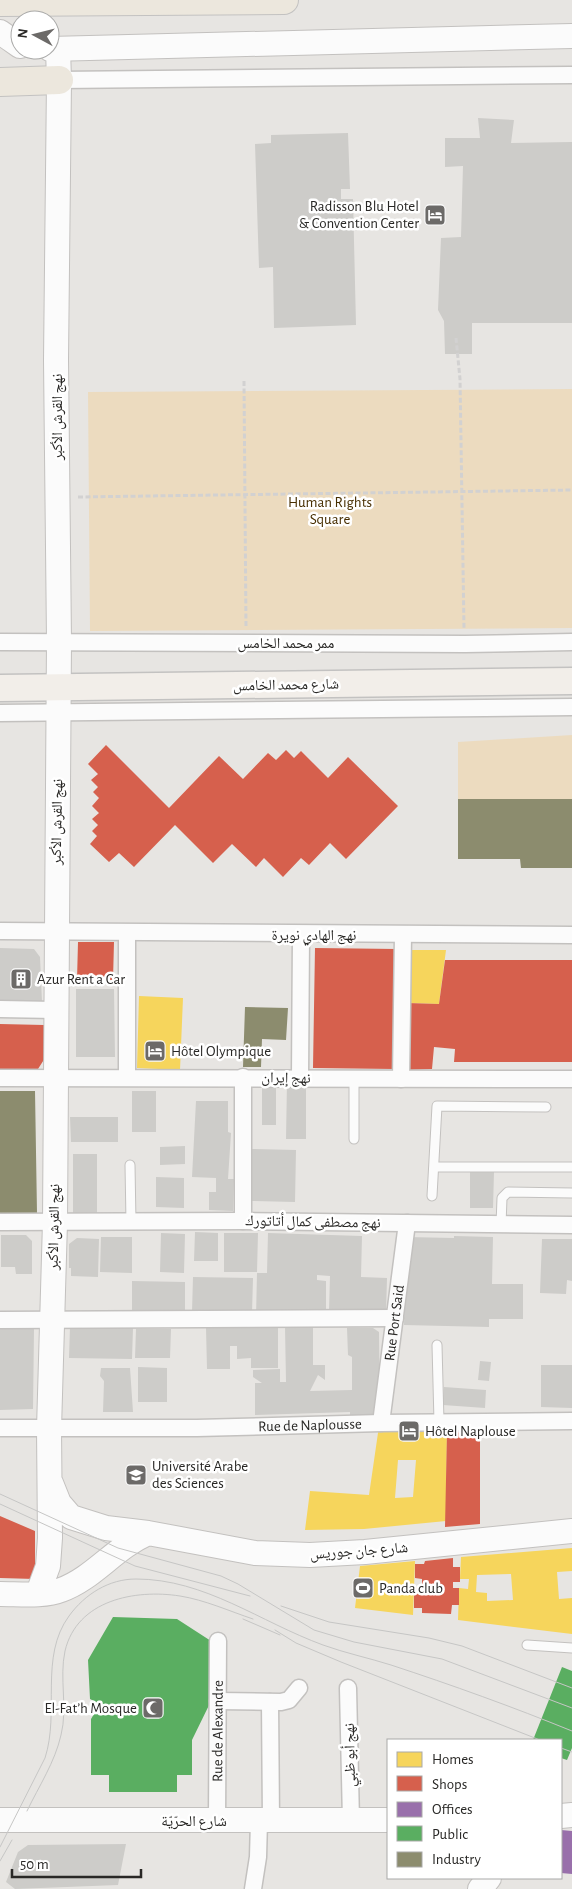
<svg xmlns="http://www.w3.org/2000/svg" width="572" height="1889" viewBox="0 0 572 1889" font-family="'Alegreya Sans','Noto Naskh Arabic',sans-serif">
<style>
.green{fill:#ecdbbf}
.homes{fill:#f6d55c;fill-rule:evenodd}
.shops{fill:#d6604d}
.offices{fill:#9970ab}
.public{fill:#5aae61}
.industry{fill:#8c8c6e}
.building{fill:#cdccc9}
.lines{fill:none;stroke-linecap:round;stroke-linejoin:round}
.lane-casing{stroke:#c3c1bf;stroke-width:11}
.street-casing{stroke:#c3c1bf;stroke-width:19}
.secondary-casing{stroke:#c3c1bf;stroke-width:26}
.primary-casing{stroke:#c3c2c1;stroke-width:29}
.highway-casing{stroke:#c3c2c1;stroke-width:30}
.path{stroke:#d2d1d1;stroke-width:3;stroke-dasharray:5 2.5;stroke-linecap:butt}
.lane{stroke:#fbfbfb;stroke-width:9}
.street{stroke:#fbfbfb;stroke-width:16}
.secondary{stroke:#fbfbfb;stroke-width:24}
.primary{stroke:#f2eee9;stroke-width:26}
.highway{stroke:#ece7dd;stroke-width:28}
.tram{stroke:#c6c6c5;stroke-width:1}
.labels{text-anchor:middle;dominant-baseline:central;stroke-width:5;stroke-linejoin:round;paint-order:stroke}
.poi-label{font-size:15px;fill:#292826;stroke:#fff;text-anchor:start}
.street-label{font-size:15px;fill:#292826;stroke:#fff}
.park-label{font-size:15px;fill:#472e00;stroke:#fff}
</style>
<rect width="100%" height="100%" fill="#e7e5e2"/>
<path class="green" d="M572,389v239l-482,3 -2,-239z
M572,735v64h-114v-57z"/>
<path class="homes" d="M408,950h38l-7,54 -32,-1z
M139,996l44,2 -3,72 -43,-2z
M379,1426h68l-1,95 -82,8 -59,1 5,-39 59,4zM398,1460h18l-3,37 -18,1z
M572,1548v23l-15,1 2,27 13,-1v36l-114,-14 1,-32 9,1 1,-10h-9l1,-22zM511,1574l2,26 -26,1v-8l-11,-1 1,-17z
M415,1561l-2,54 -58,-7 5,-42z"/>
<path class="shops" d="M106,745l63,63 50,-52 24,23 25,-26 8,7 10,-10 8,8 7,-7 27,27 20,-21 50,49 -52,53 -16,-16 -21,22 -8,-7 -18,19 -19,-19 -8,9 -24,-23 -19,19 -38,-38 -41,42 -15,-14 -10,9 -19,-18 7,-8 -5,-5 6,-6 -6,-6 7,-6 -7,-7 7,-8 -6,-6 5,-5 -7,-7 7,-6 -10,-10z
M78,942h36l-1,38h-36z
M315,948l82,1 -2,120 -82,-1z
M445,960h127v102h-118l1,-13 -21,-2 -2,22 -26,1 1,-67 32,1z
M0,1024l44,1 1,33 -7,11 -12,3h-26z
M447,1432l33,1v91l-35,3z
M0,1516l35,15v48l-35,-1z
M453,1558v9h7v15h-7v6h6v17h-7l-1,9 -29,-1v-5h-8v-21l8,1v-9l-7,-1v-14h9l1,-3z"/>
<path class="offices" d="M561,1830l11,1v43l-11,-1z"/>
<path class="public" d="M113,1617l64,2 34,22 2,56 -21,43v35h-15v17h-68v-17h-18v-56l9,-15 -10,-5 -2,-39z
M562,1667l10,4v77l-5,12 -6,-2v-18h-28z"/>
<path class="industry" d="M458,799h114v69h-51l-1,-9h-62z
M245,1007l43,1 -2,32 -24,-1 -1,28h-18z
M0,1091h35l2,122 -37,1z"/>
<path class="building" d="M478,118l36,2 -3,23 61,-1v181h-100v31h-27l-1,-33 -6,-11 3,-72 20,-1 2,-71 -18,1v-29h35z
M348,133l2,56h-9v10h12l3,126 -82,3 -1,-61 -14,1 -4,-124 16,-1v-8z
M0,948l34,1 6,8 2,45 -42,-1z
M76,989h38l1,68h-39z
M287,1082h19v57h-20z
M262,1087h14v38h-14z
M132,1091h24v41h-24z
M196,1101h32v31l3,1 -3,46h6l-1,32 -24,-1v-18h7v-14l-24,-1z
M70,1117h48v25h-47z
M185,1146v18l-25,1v-18z
M252,1149l44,1 -1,52 -44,-1z
M73,1154h24v60h-24z
M470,1172h24l-1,36h-23z
M156,1177l28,1v30l-28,-1z
M195,1232l23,1v28h-24z
M161,1233l24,1 -1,39 -24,-1z
M224,1233h34l-1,39h-33z
M268,1233l94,3 -1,41 26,1 -1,35 -57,-1 1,-36 -13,-1v5l9,1v30l-70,6 1,-44h10z
M1,1235h25l6,6v33h-16l-1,-7h-14z
M454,1236l39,1 -1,47h31v35h-34v8l-85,-2 2,-88 48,1z
M101,1237h31v36l-32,-1z
M77,1238l22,1 -1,38 -27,-1v-8h-2v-24z
M542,1239h30v42l-5,-1 -1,14 -26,-1z
M193,1277l60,1 -1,35 -60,-1z
M132,1281l53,1v30l-53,-1z
M70,1327l63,1 -1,31 -63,-1z
M285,1327h28v38h12v15l-7,-5 -8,16 42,-1v-33l-4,-2 -1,-27h26l6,4 1,84 -30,1v-5l-95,3v-32h7l-9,-6v-7l27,-1v13h6z
M0,1328l34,1 -1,80 -33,1z
M206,1328h72v40h-27v-10l-14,1v-13h-7v23h-23z
M136,1329h35l-1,29h-35z
M480,1361l11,1 -2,19 -11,-1z
M541,1365h31v43l-31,-1z
M138,1367l29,1v34h-29z
M101,1368h29l3,44h-30l1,-31 -4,-5z
M444,1387l42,3 -1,18 -42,-3z
M126,1844l-8,41 -103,4 -9,-7 12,-30 10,-7z"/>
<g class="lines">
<g class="lane-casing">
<path id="lane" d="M354,1139v-61
M130,1165l1,57
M434,1167h138
M432,1196l5,-90 109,1
M501,1225l1,-27 6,-6 64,1
M437,1345l2,77
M527,1645l45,3"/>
</g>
<g class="street-casing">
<g id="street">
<path d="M59,80l513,-5"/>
<path d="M0,642l465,2 107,-2"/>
<path d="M0,713l572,-6"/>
<path d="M0,931l572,4"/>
<path d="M0,1009l55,1"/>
<path d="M127,1076v-143"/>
<path d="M0,1078l572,1"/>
<path d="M300,1078l1,-143"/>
<path d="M401,1079l2,-144"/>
<path d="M243,1221v-144"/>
<path d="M0,1222l243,-1 329,4"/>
<path d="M0,1320l395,-2"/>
<path id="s1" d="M381,1423l26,-200"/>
<path id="s2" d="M0,1428h197l184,-5 191,-2"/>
<path d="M348,1688l3,133"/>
<path d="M218,1701l63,1 8,-2 10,-12"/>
<path d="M270,1702l1,119"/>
<path id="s3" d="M217,1821l1,-180"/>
<path d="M253,1889l5,-32 1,-36"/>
</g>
</g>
<g class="secondary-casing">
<path id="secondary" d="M0,32l20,14
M50,49l522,-13
M51,1483l8,20 12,14 35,11 42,5 107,20 55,2 55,-3 207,-21
M38,1593l10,-27 2,-28 -1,-109 6,-207 4,-581 -3,-281 3,-280 -1,-31
M0,1594c19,0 44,3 61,-4 33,-12 53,-42 87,-57
M561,1816l11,-1
M0,1820h388
M480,1889l9,-11"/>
</g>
<g class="primary-casing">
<path id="primary" d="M0,688l572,-7"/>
</g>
<g class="highway-casing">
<path id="highway" d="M0,2l284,-2
M0,82l59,-2"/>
</g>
<path class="path" d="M456,338l4,41 4,249
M244,381l2,246
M78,497l494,-7"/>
<use href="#lane" class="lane"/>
<use href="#street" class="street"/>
<use href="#secondary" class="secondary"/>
<use href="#primary" class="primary"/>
<use href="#highway" class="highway"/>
<path class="tram" d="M0,1494l118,54 103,28 17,8 76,46 40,12 88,17 130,49
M0,1504l135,62 115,30
M281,1606l48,16 100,16 33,8 110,42
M243,1619l37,16
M275,1630l21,13 45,19 199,78
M561,1748l11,4
M27,1811c12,-25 28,-49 34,-76 7,-27 -2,-57 4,-84 12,-51 70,-62 115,-55 25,4 49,15 73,23
M0,1847l45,-89c15,-46 -6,-101 24,-142 16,-22 40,-37 67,-37 69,0 124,43 187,66 22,8 46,13 68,20 61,20 122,42 181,66
M0,1861l12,-21"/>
</g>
<defs>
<g id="hotel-square" transform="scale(1.125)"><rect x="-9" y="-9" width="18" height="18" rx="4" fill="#6c6a68" stroke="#fff"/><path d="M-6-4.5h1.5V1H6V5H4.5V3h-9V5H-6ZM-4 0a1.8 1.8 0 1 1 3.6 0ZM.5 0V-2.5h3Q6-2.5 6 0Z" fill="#fff"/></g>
<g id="building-square" transform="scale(1.125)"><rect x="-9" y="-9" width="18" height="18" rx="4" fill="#6c6a68" stroke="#fff"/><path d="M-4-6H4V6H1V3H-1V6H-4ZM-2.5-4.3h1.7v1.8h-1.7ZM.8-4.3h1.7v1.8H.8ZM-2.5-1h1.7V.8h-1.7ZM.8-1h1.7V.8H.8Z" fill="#fff"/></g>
<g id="university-square" transform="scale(1.125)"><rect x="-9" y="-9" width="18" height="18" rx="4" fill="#6c6a68" stroke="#fff"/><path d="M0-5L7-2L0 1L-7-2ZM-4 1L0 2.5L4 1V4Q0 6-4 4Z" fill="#fff"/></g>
<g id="stadium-square" transform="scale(1.125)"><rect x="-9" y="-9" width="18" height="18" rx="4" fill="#6c6a68" stroke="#fff"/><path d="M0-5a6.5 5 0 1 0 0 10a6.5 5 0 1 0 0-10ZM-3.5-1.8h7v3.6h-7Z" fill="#fff"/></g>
<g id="mosque-square" transform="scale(1.125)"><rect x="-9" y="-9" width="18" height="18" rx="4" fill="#6c6a68" stroke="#fff"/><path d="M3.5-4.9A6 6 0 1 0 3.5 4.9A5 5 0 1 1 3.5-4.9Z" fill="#fff"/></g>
</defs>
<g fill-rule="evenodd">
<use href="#hotel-square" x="435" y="215"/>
<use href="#building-square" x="21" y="979"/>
<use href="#hotel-square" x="155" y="1051"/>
<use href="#hotel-square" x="409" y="1431"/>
<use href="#university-square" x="136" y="1475"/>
<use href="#stadium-square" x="363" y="1588"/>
<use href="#mosque-square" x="153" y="1708"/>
</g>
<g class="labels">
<g class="poi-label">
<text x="419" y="206" text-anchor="end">Radisson Blu Hotel<tspan x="419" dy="17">&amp; Convention Center</tspan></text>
<text x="37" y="979">Azur Rent a Car</text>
<text x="171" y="1051">Hôtel Olympique</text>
<text x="425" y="1431">Hôtel Naplouse</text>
<text x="152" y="1466">Université Arabe<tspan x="152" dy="17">des Sciences</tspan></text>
<text x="379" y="1588">Panda club</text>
<text x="137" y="1708" text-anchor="end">El-Fat’h Mosque</text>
</g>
<g class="street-label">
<text transform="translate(57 417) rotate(-90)">نهج القرش الأكبر</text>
<text x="286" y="643">ممر محمد الخامس</text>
<text transform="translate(286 685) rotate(-1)">شارع محمد الخامس</text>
<text transform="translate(57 822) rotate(-89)">نهج القرش الأكبر</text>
<text x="314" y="935">نهج الهادي نويرة</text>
<text transform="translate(286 1078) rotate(1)">نهج إيران</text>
<text transform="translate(313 1222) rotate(1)">نهج مصطفى كمال أتاتورك</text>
<text transform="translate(54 1227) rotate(-89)">نهج القرش الأكبر</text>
<text stroke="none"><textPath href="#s1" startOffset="101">Rue Port Said</textPath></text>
<text stroke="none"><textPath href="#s2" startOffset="310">Rue de Naplousse</textPath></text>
<text transform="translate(359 1551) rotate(-4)">شارع جان جوريس</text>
<text stroke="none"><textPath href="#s3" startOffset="90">Rue de Alexandre</textPath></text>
<text transform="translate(350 1755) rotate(-91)">نهج أبو ظبي</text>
<text x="194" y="1821">شارع الحرّيّة</text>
</g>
<g class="park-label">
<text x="330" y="502">Human Rights<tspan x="330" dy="17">Square</tspan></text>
</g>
</g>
<rect x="387" y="1739" width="175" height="140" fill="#ffffff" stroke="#a9a9a8"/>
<rect x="397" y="1752" width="25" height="15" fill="#f6d55c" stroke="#a9a9a8"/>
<text x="432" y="1764" font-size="15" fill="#292826">Homes</text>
<rect x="397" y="1776" width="25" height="15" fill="#d6604d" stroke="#a9a9a8"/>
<text x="432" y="1789" font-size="15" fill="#292826">Shops</text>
<rect x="397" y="1802" width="25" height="15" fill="#9970ab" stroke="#a9a9a8"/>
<text x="432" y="1814" font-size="15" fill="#292826">Offices</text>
<rect x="397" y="1826" width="25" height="15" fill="#5aae61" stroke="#a9a9a8"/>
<text x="432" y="1839" font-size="15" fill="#292826">Public</text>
<rect x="397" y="1852" width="25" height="15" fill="#8c8c6e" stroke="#a9a9a8"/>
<text x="432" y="1864" font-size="15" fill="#292826">Industry</text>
<g transform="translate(35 35) rotate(277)"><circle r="24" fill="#ffffff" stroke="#a9a9a8"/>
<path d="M0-4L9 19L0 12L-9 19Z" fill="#6c6a68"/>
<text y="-8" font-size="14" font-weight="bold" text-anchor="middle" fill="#292826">N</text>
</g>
<path d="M12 1869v8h129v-8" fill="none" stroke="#292826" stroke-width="2.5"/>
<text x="20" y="1869" font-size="15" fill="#292826" stroke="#ffffff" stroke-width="4" paint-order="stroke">50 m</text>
</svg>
